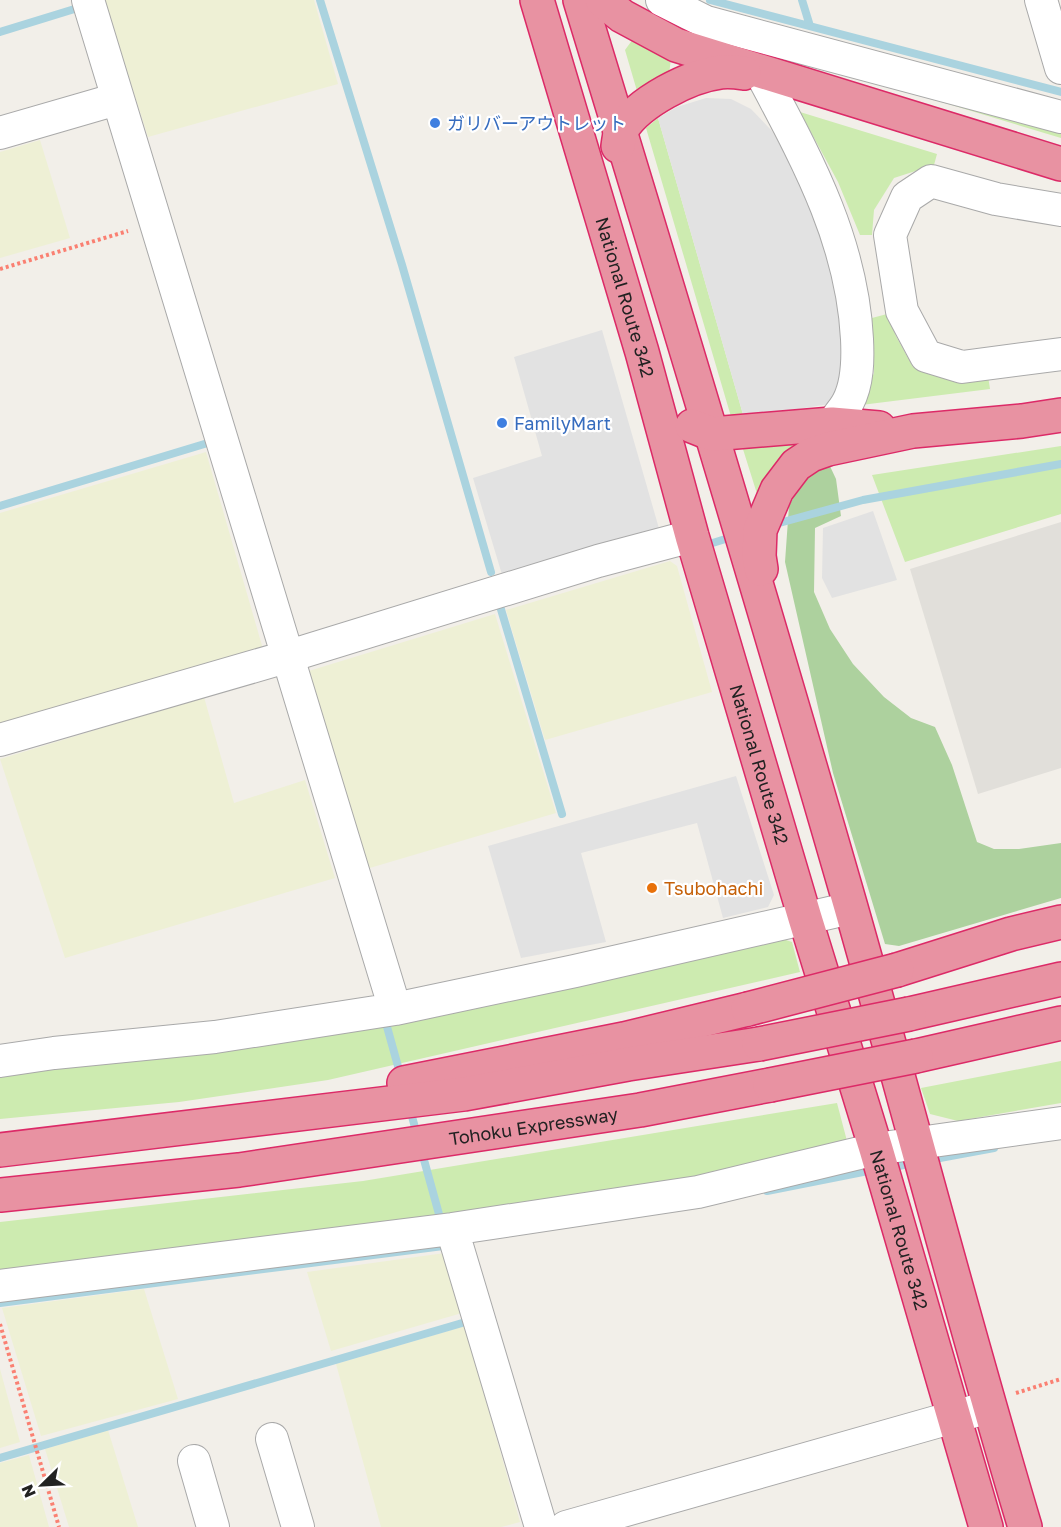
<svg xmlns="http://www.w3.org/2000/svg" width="1061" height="1527" viewBox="0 0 1061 1527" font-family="'Golos Text','Noto Sans JP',sans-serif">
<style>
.airport{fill:#e1dfda}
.farmland{fill:#eef0d5}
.grass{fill:#cdebb0}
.forest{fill:#add19e}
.parking{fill:#e2e2e2}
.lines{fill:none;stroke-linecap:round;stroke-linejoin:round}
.stream{stroke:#aad3df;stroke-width:8}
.minor-casing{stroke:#a9a9a9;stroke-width:34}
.highway-casing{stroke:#dc2a67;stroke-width:36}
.path{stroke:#fa8072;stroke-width:4;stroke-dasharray:3 3;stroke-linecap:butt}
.minor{stroke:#fff;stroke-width:32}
.highway{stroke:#e892a2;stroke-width:33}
.highway-bridge-casing{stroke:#dc2a67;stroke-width:36;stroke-linecap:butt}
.highway-bridge{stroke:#e892a2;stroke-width:33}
.shop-dot{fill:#3f7fe0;stroke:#fff;stroke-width:2}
.food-dot{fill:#e8710a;stroke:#fff;stroke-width:2}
.labels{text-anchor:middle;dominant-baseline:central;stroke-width:4.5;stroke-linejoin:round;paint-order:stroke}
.shop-label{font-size:18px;fill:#366cbe;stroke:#fff;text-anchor:start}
.street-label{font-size:18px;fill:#222;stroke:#fff}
.food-label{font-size:18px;fill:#c56008;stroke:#fff;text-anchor:start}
</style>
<rect width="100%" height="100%" fill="#f2efe9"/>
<path class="airport" d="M1061,522v246l-83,26 -68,-225z"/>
<path class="farmland" d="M104,0h210l24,84 -190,53z
M40,140l30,98 -70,20v-106z
M206,452l57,197 -263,79v-215z
M670,561l7,5 35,126 -167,48 -39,-130z
M495,614l61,199 -193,57 -64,-196z
M204,697l30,106 71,-23 30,98 -270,80 -65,-199z
M445,1253l17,60 -131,38 -24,-79z
M144,1289l34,110 -137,37 -39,-128z
M465,1326l55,196 -19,5h-120l-45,-163z
M0,1369l20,73 -20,6z
M108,1430l30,97h-69l-24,-78z
M29,1455l20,72h-49v-64z"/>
<path class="grass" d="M633,39l38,20 -2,15 -32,17 -12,-41z
M805,61l256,69v8z
M800,112l137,42 -3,11 -40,13 -20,32 -2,25h-12l-22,-53z
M658,118l86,300 -12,2 -86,-292z
M887,314l9,22 17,31 35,9h40l2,13 -129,16 13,-32 -2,-55z
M817,437l-59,60 -16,-51z
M1061,446v68l-156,48 -33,-87z
M780,938l12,4 8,30 -472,108 -149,22 -179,17v-49l151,-19 101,-4z
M1061,1061v42l-103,18 -28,-7 -9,-26z
M837,1103l10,38 -186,45 -661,87v-51l363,-41z"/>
<path class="forest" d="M828,462l8,17 5,37 -26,12 -1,64 16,37 23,35 31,33 27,21 24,9 17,38 25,77 17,7h25l42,-6v55l-162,48 -14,-2 -52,-171 -48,-211 4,-56 17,-32z"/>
<path class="parking" d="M706,98l25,1 20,10 21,22 27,47 26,61 17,70 1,37 -6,50 -8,8 -85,14 -86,-300 19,-11z
M602,330l58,202 -157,46 -30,-100 69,-22 -28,-99z
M873,511l24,69 -65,18 -10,-20 1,-50z
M736,776l38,119 -6,12 -45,11 -26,-95 -116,30 25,89 -85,16 -33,-112z"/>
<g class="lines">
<path class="stream" d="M320,0l82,265 89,307
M710,0l351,92
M802,0l8,26
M0,32l81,-25
M0,506l211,-64
M772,525l91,-25 198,-36
M703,546l32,-10
M500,606l62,208
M384,1016l17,61
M410,1109l7,26
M421,1149l21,76
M929,1160l65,-12
M888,1168l26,-5
M767,1191l106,-21
M0,1303l451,-58
M0,1458l469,-137"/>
<g class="minor-casing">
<path id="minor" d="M88,0l307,1009
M662,0l44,22 355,95
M1041,0l20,68
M761,73c45,85 91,167 96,266 1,20 1,44 -9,63 -4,8 -11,15 -16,22
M0,133l117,-34
M1061,210l-65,-11 -65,-18 -24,16 -17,38 12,76 24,45 36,11 99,-13
M0,740l286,-83 312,-96 94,-25
M0,1061l54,-8 161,-16 180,-28 180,-38 276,-63
M452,1229l89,298
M0,1286l452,-57 246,-37 178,-43 185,-26
M272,1439l26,88
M194,1461l19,66
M566,1527l423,-120"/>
</g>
<g class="highway-casing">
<g id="highway">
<path id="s1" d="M537,0l105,352 50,184 113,382 71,231 110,378"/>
<path d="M580,0c92,301 183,602 270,904 59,207 113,416 175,623"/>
<path d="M602,0l20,16 54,29 385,119"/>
<path d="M618,146c1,-5 1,-12 4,-17 17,-27 67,-53 99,-57 7,-1 16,0 23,1"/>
<path d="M692,426l20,8 120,-10 47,4"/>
<path d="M761,569l-2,-13 1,-26 17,-40 19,-25 15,-10 17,-6 85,-18 109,-10 39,-6"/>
<path d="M897,970l114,-36 50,-12"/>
<path d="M909,1014l152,-35"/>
<path d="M916,1056l145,-33"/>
<path d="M404,1083l220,-44 124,-30"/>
<path d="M0,1150l464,-56 164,-30 131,-20"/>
<path id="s2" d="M0,1195l239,-25 401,-60 130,-25"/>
</g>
</g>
<path class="path" d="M0,269l128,-38
M0,1324l59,203
M1016,1393l45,-14"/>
<use href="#minor" class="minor"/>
<use href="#highway" class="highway"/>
<g class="highway-bridge-casing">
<path id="highway-bridge" d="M748,1009l149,-39
M759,1044l150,-30
M770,1085l146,-29"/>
</g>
<use href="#highway-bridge" class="highway-bridge"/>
</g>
<g class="shop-dot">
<circle cx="435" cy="123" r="6"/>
<circle cx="502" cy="423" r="6"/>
</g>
<circle class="food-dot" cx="652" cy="888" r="6"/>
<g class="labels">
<g class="shop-label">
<text x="447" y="123">ガリバーアウトレット</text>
<text x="514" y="423">FamilyMart</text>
</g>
<g class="street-label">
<text stroke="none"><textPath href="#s1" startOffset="310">National Route 342</textPath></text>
<text stroke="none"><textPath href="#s1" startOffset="796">National Route 342</textPath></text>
<text stroke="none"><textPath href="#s2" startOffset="538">Tohoku Expressway</textPath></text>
<text stroke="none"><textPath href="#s1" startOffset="1282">National Route 342</textPath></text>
</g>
<g class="food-label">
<text x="664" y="888">Tsubohachi</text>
</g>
</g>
<g transform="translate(42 1485) rotate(246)" stroke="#ffffff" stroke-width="4.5" paint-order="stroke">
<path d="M0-4.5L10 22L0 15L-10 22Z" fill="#222222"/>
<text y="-9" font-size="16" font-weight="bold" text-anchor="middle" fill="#222222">N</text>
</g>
</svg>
